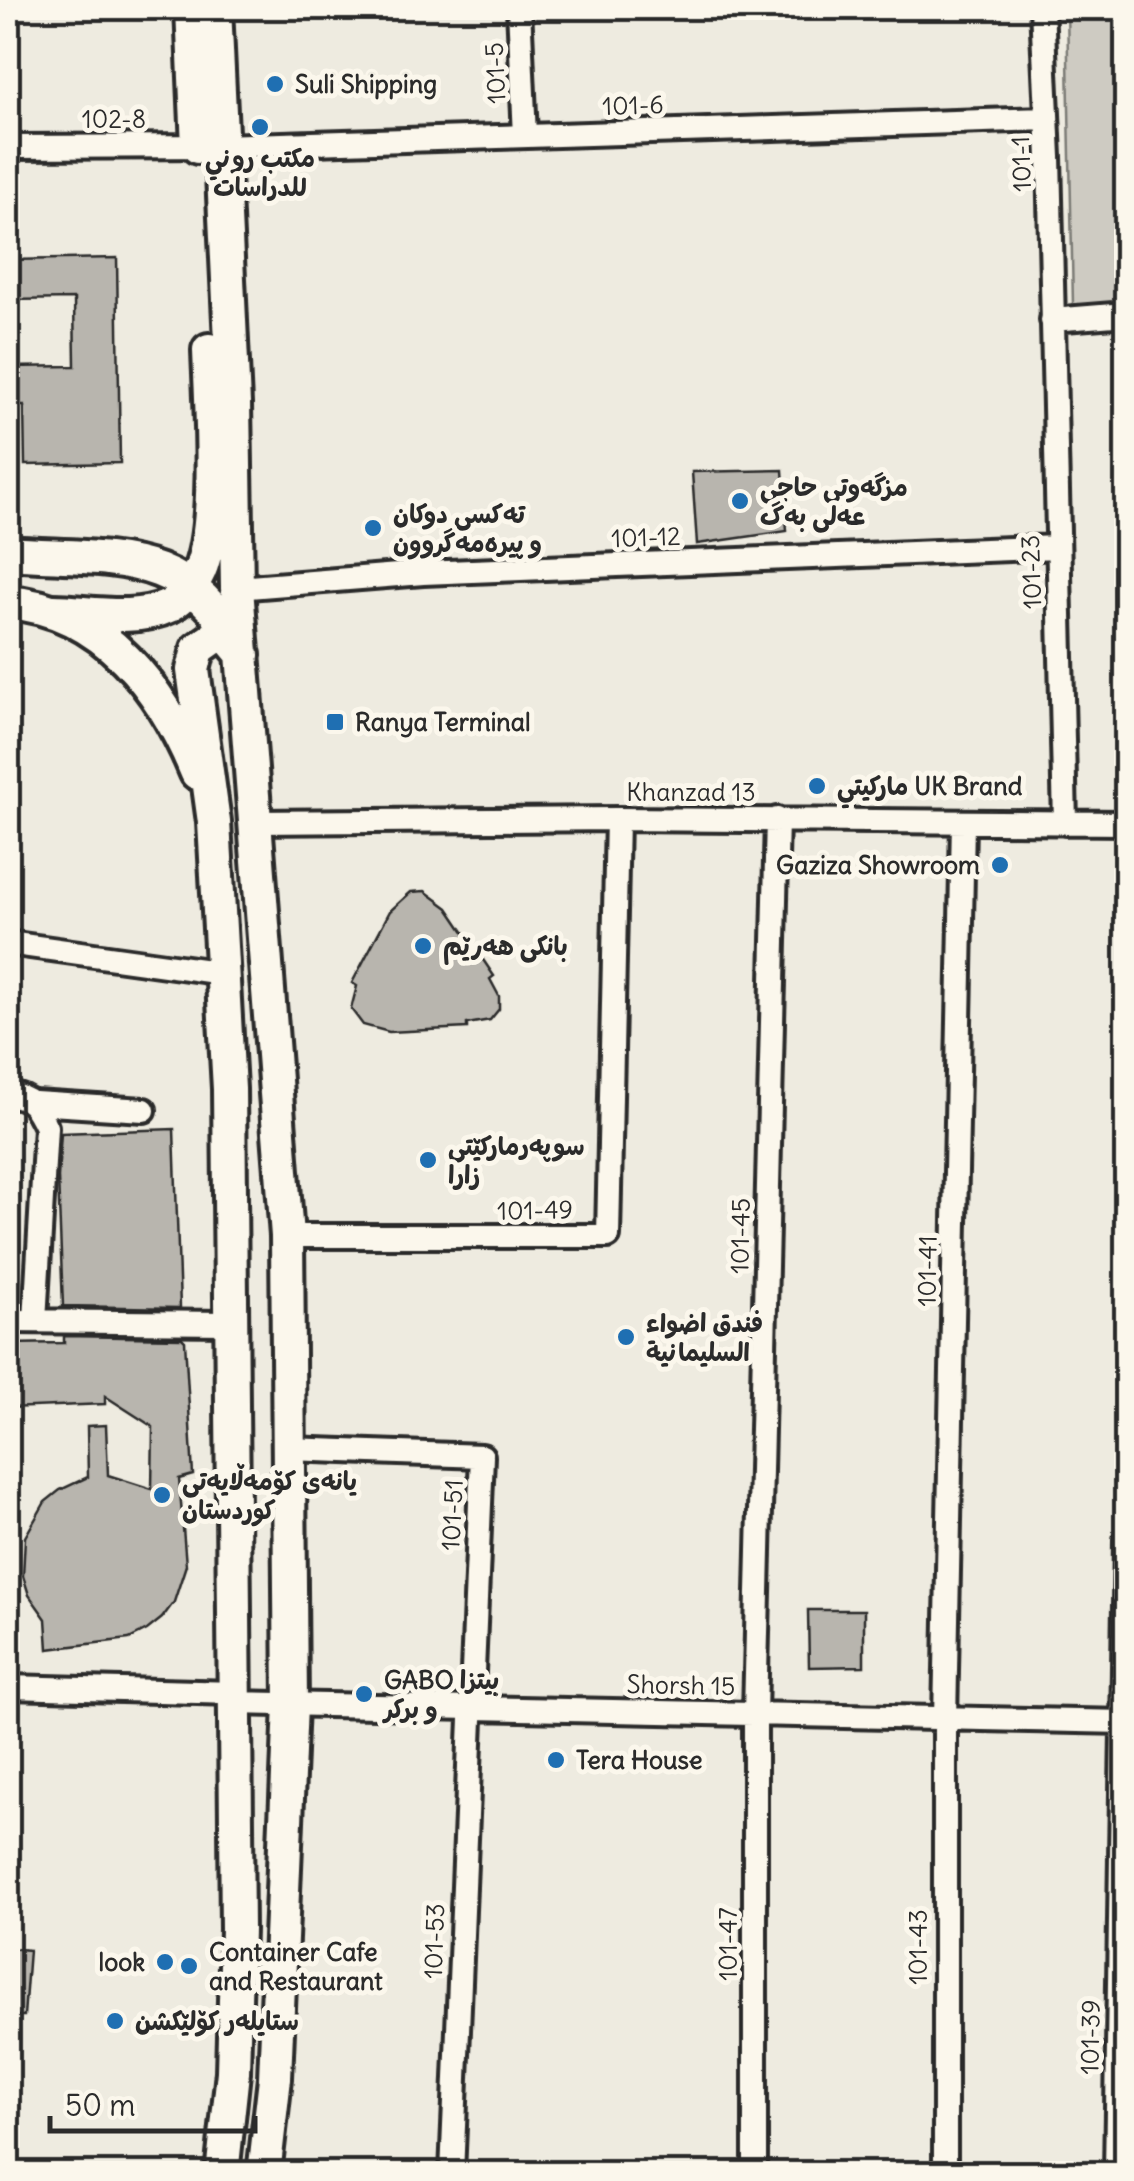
<svg xmlns="http://www.w3.org/2000/svg" width="1134" height="2181" viewBox="0 0 1134 2181" font-family="Delius,'Playpen Sans Arabic',sans-serif">
<style>
.green{fill:#cecbc2;stroke:#7c7b76;stroke-width:2.5}
.building{fill:#b8b5ae;stroke:#2b2b2b;stroke-width:2.5}
.lines{fill:none;stroke-linecap:round;stroke-linejoin:round}
.minor-casing{stroke:#2b2b2b;stroke-width:30}
.secondary-casing{stroke:#2b2b2b;stroke-width:40}
.minor{stroke:#fbf7ec;stroke-width:22}
.secondary{stroke:#fbf7ec;stroke-width:32}
.poi-dot{fill:#1f6fb2;stroke:#fbf7ec;stroke-width:4}
.labels{text-anchor:middle;dominant-baseline:central;stroke-width:10;stroke-linejoin:round;paint-order:stroke}
.street-label{font-size:25px;fill:#2b2b2b;stroke:#fbf7ec}
.poi-label{font-size:25px;font-weight:bold;fill:#2b2b2b;stroke:#fbf7ec;text-anchor:start}
</style>
<rect width="100%" height="100%" fill="#eeebe0"/>
<filter id="ink" filterUnits="userSpaceOnUse"><feTurbulence type="fractalNoise" baseFrequency=".01" numOctaves="2"/><feDisplacementMap in="SourceGraphic" scale="20" xChannelSelector="R" yChannelSelector="G"/><feConvolveMatrix kernelMatrix="1 2 1 2 8 2 1 2 1" color-interpolation-filters="sRGB"/></filter>
<g filter="url(#ink)">
<path class="green" d="M1067,8h59v294l-53,3z"/>
<path class="building" d="M117,258l3,205 -95,2 -1,-59h-16v-39l67,-1 -1,-67 -66,1v-40z
M783,470l4,61 -90,13 -5,-72z
M425,891l23,17 46,68 -4,3 9,17v13l-9,11 -23,4v4l-78,4 -26,-7 -12,-16 6,-23 -5,-3 38,-72 21,-19z
M174,1129l6,179 -117,-2 -5,-129 3,-44z
M64,1336l118,2 3,3 8,134 -14,4 7,86 -12,37 -12,16 -15,12 -18,9 -81,10 -2,-30 -17,-24 -6,-19 2,-39 20,-35 15,-12 28,-13 -1,-51 19,-1 2,50 44,14 1,-62 -48,-31v8l-97,4v-64l56,-1z
M808,1610h56v56l-55,1z
M8,1948l21,2 -5,66h-16z"/>
<g class="lines">
<g class="minor-casing">
<path id="minor" d="M519,8l6,128
M1042,8l7,149 16,666
M8,147l212,-1 827,-27
M1052,320l74,-6
M237,588l186,-15 634,-26
M255,822l362,-3 509,4
M8,943l215,30
M8,1094c24,3 28,12 38,33l-11,194
M35,1103l109,7
M287,1236h321l9,-417
M8,1321l221,2
M288,1449l194,7 -30,718
M8,1687l227,6
M235,1703l891,19
M755,2174v-460l22,-895
M945,2174v-454l18,-898
M1116,2174l10,-634"/>
</g>
<g class="secondary-casing">
<path id="secondary" d="M192,8l6,139
M215,8l19,396 3,184 50,648 4,469 -16,373 -11,96
M8,553c100,8 177,-8 231,94
M8,602c97,8 155,88 189,171
M54,611c37,1 81,11 115,-5 14,-7 28,-26 33,-41 17,-51 9,-159 7,-215
M222,2174l11,-102 4,-143 -8,-840 -15,-267 -21,-152 5,-21 17,-12h13l15,18"/>
</g>
<use href="#minor" class="minor"/>
<use href="#secondary" class="secondary"/>
</g>
</g>
<g class="poi-dot">
<circle cx="275" cy="84" r="10"/>
<circle cx="260" cy="127" r="10"/>
<circle cx="740" cy="501" r="10"/>
<circle cx="373" cy="528" r="10"/>
<rect x="325" y="712" width="20" height="20" rx="5"/>
<circle cx="817" cy="786" r="10"/>
<circle cx="1000" cy="865" r="10"/>
<circle cx="423" cy="946" r="10"/>
<circle cx="428" cy="1160" r="10"/>
<circle cx="626" cy="1337" r="10"/>
<circle cx="162" cy="1495" r="10"/>
<circle cx="364" cy="1694" r="10"/>
<circle cx="556" cy="1760" r="10"/>
<circle cx="165" cy="1962" r="10"/>
<circle cx="189" cy="1966" r="10"/>
<circle cx="115" cy="2021" r="10"/>
</g>
<g class="labels">
<g class="street-label">
<text transform="translate(495 73) rotate(-93)">101-5</text>
<text transform="translate(633 105) rotate(-2)">101-6</text>
<text x="114" y="119">102-8</text>
<text transform="translate(1021 164) rotate(-92)">101-1</text>
<text transform="translate(646 537) rotate(-2)">101-12</text>
<text transform="translate(1031 572) rotate(-92)">101-23</text>
<text x="691" y="792">Khanzad 13</text>
<text transform="translate(535 1210) rotate(-1)">101-49</text>
<text transform="translate(740 1236) rotate(-89)">101-45</text>
<text transform="translate(927 1271) rotate(-89)">101-41</text>
<text transform="translate(452 1515) rotate(-87)">101-51</text>
<text transform="translate(681 1685) rotate(1)">Shorsh 15</text>
<text transform="translate(434 1941) rotate(-88)">101-53</text>
<text transform="translate(728 1944) rotate(-90)">101-47</text>
<text transform="translate(918 1947) rotate(-90)">101-43</text>
<text transform="translate(1090 2037) rotate(-89)">101-39</text>
</g>
<g class="poi-label">
<text x="295" y="84">Suli Shipping</text>
<text x="260" y="158" text-anchor="middle">مكتب روني<tspan x="260" dy="29">للدراسات</tspan></text>
<text x="760" y="487">مزگەوتی حاجی<tspan x="760" dy="29">عەلی بەگ</tspan></text>
<text x="393" y="514">تەکسی دوکان<tspan x="393" dy="29">و پیرەمەگروون</tspan></text>
<text x="355" y="722">Ranya Terminal</text>
<text x="837" y="786">مارکيتي UK Brand</text>
<text x="980" y="865" text-anchor="end">Gaziza Showroom</text>
<text x="443" y="946">بانکی هەرێم</text>
<text x="448" y="1146">سوپەرمارکێتی<tspan x="448" dy="29">زارا</tspan></text>
<text x="646" y="1323">فندق اضواء<tspan x="646" dy="29">السليمانية</tspan></text>
<text x="182" y="1481">یانەی کۆمەڵایەتی<tspan x="182" dy="29">کوردستان</tspan></text>
<text x="384" y="1680">GABO بيتزا<tspan x="384" dy="29">و بركر</tspan></text>
<text x="576" y="1760">Tera House</text>
<text x="209" y="1952">Container Cafe<tspan x="209" dy="29">and Restaurant</tspan></text>
<text x="145" y="1962" text-anchor="end">look</text>
<text x="135" y="2021">ستایلەر کۆلێکشن</text>
</g>
</g>
<rect width="1134" height="2181" fill="none" stroke="#fbf7ec" stroke-width="40"/>
<rect x="20" y="20" width="1094" height="2141" fill="none" stroke="#2b2b2b" stroke-width="4" filter="url(#ink)"/>
<path d="M50 2116v15h205v-15" fill="none" stroke="#2b2b2b" stroke-width="5"/>
<text x="65" y="2116" font-size="30" fill="#2b2b2b" stroke="#fbf7ec" stroke-width="8" paint-order="stroke">50 m</text>
</svg>
